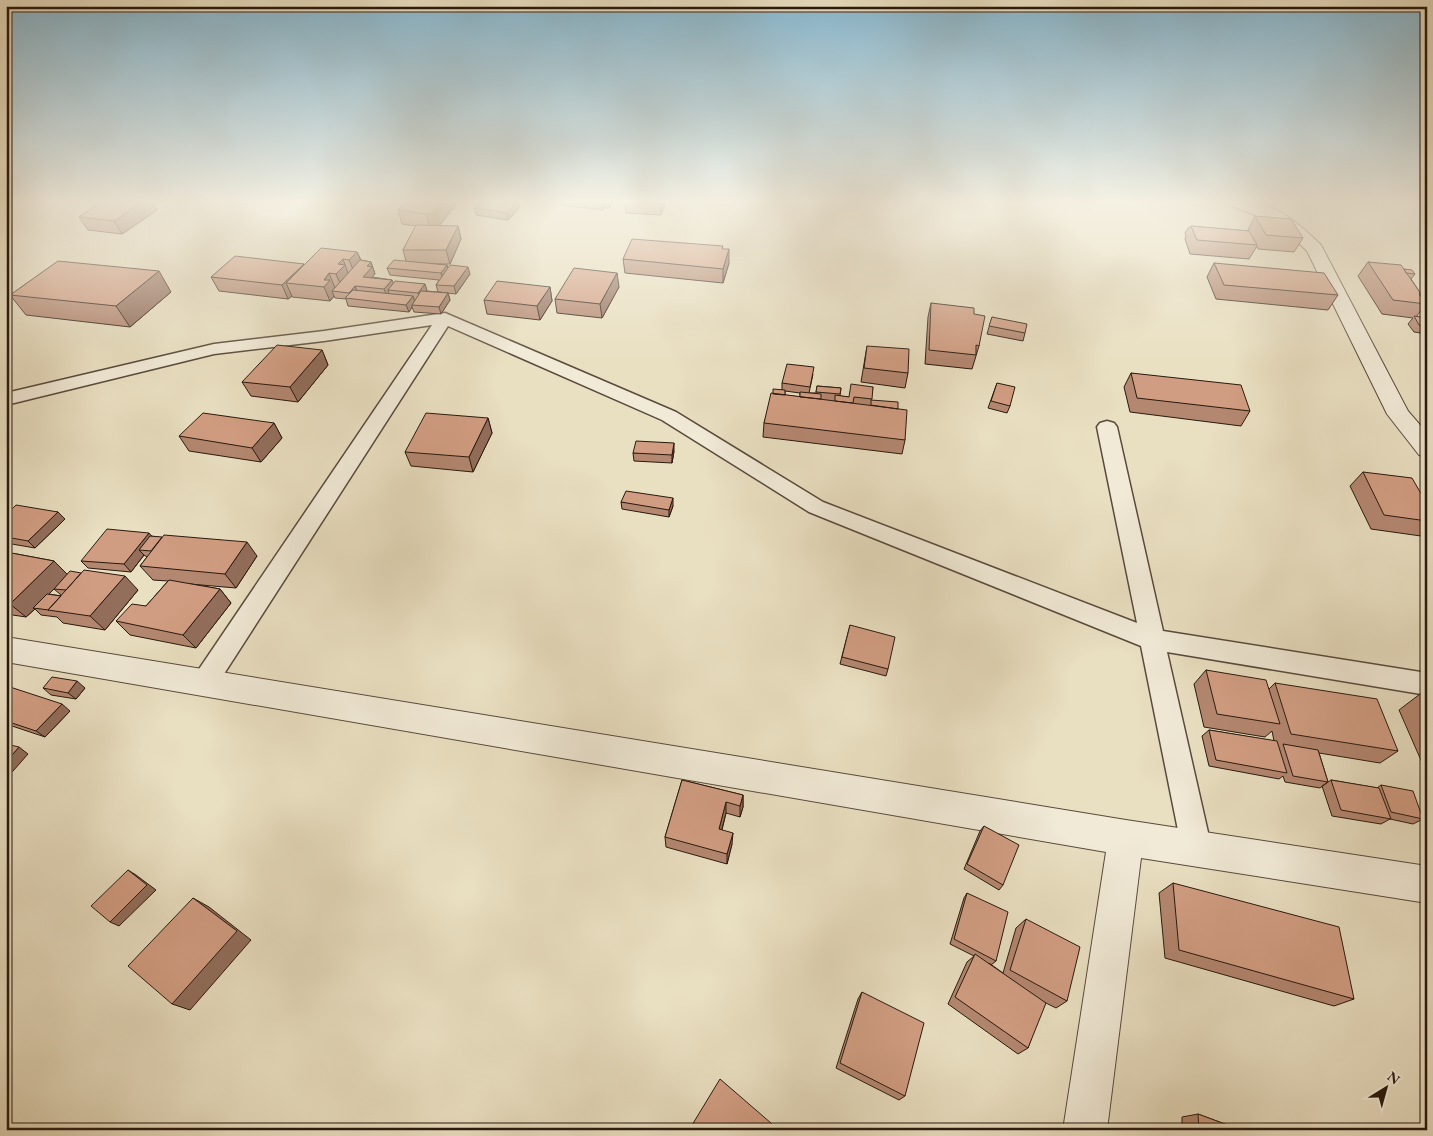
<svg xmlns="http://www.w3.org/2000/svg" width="1433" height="1136" viewBox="0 0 1433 1136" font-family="'EB Garamond',serif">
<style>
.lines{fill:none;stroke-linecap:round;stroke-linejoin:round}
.service-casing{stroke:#594a3c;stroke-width:3}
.minor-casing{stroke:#594a3c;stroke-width:2}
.service{fill:#f1ead7;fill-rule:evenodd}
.minor{fill:#f1ead7;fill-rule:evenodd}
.wall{fill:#b48770;stroke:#29190f;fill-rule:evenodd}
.shaded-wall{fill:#926e5b;stroke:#29190f}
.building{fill:#d19d82;stroke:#29190f}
</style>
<rect width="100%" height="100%" fill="#e9dfc1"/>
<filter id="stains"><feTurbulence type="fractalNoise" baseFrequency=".004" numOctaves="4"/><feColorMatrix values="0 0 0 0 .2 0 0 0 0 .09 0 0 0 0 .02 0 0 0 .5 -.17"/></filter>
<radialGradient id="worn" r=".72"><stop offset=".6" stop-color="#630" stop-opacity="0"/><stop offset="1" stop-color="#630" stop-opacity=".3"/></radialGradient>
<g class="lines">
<g class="service-casing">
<path id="service" d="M445,313l231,99 147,90 314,121 -40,-196 3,-4 7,-2 7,2 3,4 46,204 264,42v22l-260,-43 45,198 -5,10 -10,5 -10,-5 -5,-10 -41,-204 -332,-134 -147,-92 -214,-94 -235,365 -9,3 -9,-3 -4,-8 4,-8 237,-350 -108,16 -110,13 -208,51v-12l208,-49 110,-13z"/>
</g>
<g class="minor-casing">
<path id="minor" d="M1225,201c8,0 16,-1 23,0 29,3 54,25 73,44l87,166 19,22v24l-8,-2 -32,-41 -80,-163c-26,-26 -45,-35 -80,-46z
M6,637l1120,183 301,46v37l-286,-45 -34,272h-44l43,-278 -1100,-190z"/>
</g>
<use href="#service" class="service"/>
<use href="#minor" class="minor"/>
</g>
<path class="wall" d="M103,201h49l5,9 -35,24 -34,-4 -9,-13z
M408,201h51l-20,25h19l3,13 -11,25h-20l17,1 1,3 22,6 -14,20 -18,-2 -2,-7 3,-5 -49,-5 -3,-7 19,-7 -3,-11 13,-24 -14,-2 -4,-14z
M561,201h52l-3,7h-5l-2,2 -41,-5z
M624,201h42l-5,14 -35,-2z
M520,207l-12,13 -32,-5 -2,-7z
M1255,216l48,22 -9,14 -36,-3 -1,-3 -8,13 -59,-5 -5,-15 1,-3 -1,-3 4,-6h2v-1l57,5v-1z
M357,252l4,8 10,2 4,12 -3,3 20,3 1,3 32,1 2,7 21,2 2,7 -9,14 -27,-2 -2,-5 -3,5 -61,-6 -2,-7 -11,-1 -1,-2 -4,5 -38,-4v-1l-4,3 -69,-8 -8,-14 93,-13v1z
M623,259l106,4 -6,20 -98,-10z
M1368,262l36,7 11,5 -4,5 10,15 -1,1 6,9 -10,13 11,1v16l-13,-2 -6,-8 5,-6 -31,-4 -24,-38z
M1214,263l124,32 -10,15 -112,-11 -9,-22z
M550,287l2,14 -12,19 -53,-6 -3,-14z
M619,287l-17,31 -45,-5 -2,-14z
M171,292l-41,35 -104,-12 -16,-20z
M931,303l43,11 5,32 -7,23 -47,-5 3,-47z
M992,317l33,16 -2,8 -36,-7z
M867,346l41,27 -3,15 -44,-6z
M322,350l6,15 -30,37 -47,-6 -9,-14z
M1131,373l119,38 -9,15 -111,-14 -6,-25z
M813,374l-4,19h7l1,-7 24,2 -1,8 9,1 24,-10 -2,13 27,9 7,31 -3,14 -139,-17 1,-14 9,-29 9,-4v-7zM785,391l15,2v4l-15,-2z
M997,383l13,23 -3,7 -19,-5z
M488,418l4,15 -19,39 -62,-6 -6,-14z
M274,423l8,15 -21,24 -72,-11 -10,-15z
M674,451l-2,12 -38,-2 -1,-8z
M1363,472l64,32v27l-6,5 -50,-7 -21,-43z
M621,502l52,4 -4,11 -47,-8z
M6,508l2,1 2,2 48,1 7,7 -30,29 -29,-5z
M151,536l106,20 -21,32 -46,-4 30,5 11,14 -35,45 -66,-13 -14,-14 30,-15 22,-25 -15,-1 -13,-14 7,-9 -3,-2 -13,17 -43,-4 -7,-7z
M6,552l48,9 13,13 71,16 -33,40 -42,-7 -6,-6 -16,-2 -6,-6 -9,8 -20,-3zM54,589l7,6v1l-12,-2z
M850,625l38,44 -2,7 -46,-12z
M1206,670l63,19 6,-6 123,68 -18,12 -61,-10 9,29 -8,6 -35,-6 -2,-6 -4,3 -70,-13 -7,-30 7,-6 65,11 -2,-10 -7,6 -61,-10 -10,-43z
M43,688h42l-9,11 -25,-4z
M6,691l64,20 -25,26 -39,-13z
M1424,691h3v83l-28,-64z
M682,780l61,15v12l-3,10 -14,-4 -4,17 10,14 -5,20 -61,-17 -1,-10z
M1331,780l46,8 4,-3 42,34 -10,5 -23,-5 -9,5 -49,-8 -10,-30z
M984,826l19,59 -4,5 -35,-21 16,-38z
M1173,883l181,116 -20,7 -169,-48 -6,-65z
M967,893l29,68 -5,4 -2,-2 14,10 13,-45 10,-9 41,82 -11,7 -12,-6 -16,46 -10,6 -70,-50 19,-42 7,-6 -24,-12 14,-46z
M862,992l43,104 -6,4 -63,-32 22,-69z
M1198,1114l43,16h-59v-13z"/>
<path class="shaded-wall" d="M143,201h9l5,9 -35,24 -8,-13z
M444,201h15l-21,26 -8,1 -4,-14z
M518,201l2,6 -12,13 -1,-7z
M602,201h2l1,7 -2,2z
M609,201h4l-3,7z
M660,201h6l-5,14 -1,-13z
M458,226l3,13 -11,25 -4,-14z
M729,249v14l-6,20v-14z
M357,252l6,13 -8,9 -6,-14z
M343,259l7,20 -8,9 -6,-14 2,-10z
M371,262l4,12 -9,10 -3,-7 4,-11z
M304,264l6,14 -24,5 6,13 -4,3 -6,-14z
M447,265l2,7 -6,9 -2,-8z
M468,267l2,7 -14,20 -2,-8z
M159,271l12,21 -41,35 -14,-21z
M329,273l6,15 -3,3 2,5 -4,5 -6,-14v-7z
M617,273l2,14 -17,31 -2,-14z
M392,280l3,7 -7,3 1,3 -2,3 -3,-7z
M425,284l2,7 -6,9 -3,-7z
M355,286l3,7 -7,6 -2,-6z
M550,287l2,14 -12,19 -3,-14z
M448,293l2,7 -9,14 -2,-7z
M413,296l2,7 -3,2v2l-3,5 -3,-7z
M322,350l6,15 -30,37 -8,-15z
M488,418l4,15 -19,39 -4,-15z
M274,423l8,15 -21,24 -9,-14z
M674,443v8l-2,12v-8z
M673,498v8l-4,11v-7z
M8,509l8,7 -10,9v-14z
M58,512l7,7 -30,29 -7,-7z
M149,533l6,7 -16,10 5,5 -13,17 -7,-8z
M247,542l10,14 -21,32 -11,-14z
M54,561l14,14 -33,33h-2l2,1 -9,8 -16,-13z
M125,576l13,14 -33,40 -15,-14z
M220,589l11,14 -35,45 -13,-13z
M77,681l8,7 -9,11 -8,-6z
M62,704l8,7 -25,26 -9,-6z
M19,747l9,7 -22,25v-17z
M743,795v12l-3,10v-11z
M726,802v11l-7,27v-11z
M733,833l-1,11 -5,20v-10z
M128,870l8,5 20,15 -37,36 -9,-4z
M193,898l16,9 42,33 -61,70 -18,-6z"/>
<path class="building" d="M103,201h40l-29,20 -35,-4z
M408,201h36l-10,12 -8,1 -28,-4z
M482,201h36l-11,12 -33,-5z
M1255,216l36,3 12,19 -37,-3z
M416,225l42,1 -12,24h-43z
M1191,226l58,5 8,14 -60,-5z
M632,239l91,7 -1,3h7l-6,20 -100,-10z
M321,248l36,4 -8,8 -6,-1 -5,5 7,1 -9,9 -7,-1 -5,7h6l-6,7 -38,-4z
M235,256l69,8 -22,21 -71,-8z
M360,260l11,2 -4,4 5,1 -9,10 29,3 -8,9 -29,-3 -6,7 -17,-2z
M394,260l53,5 -6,8 -54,-5z
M58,261l101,10 -43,35 -106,-11z
M1368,262l33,3 20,29h-2l7,10 -33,-4z
M1214,263l110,10 14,22 -114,-10z
M450,265l18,2 -14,19 -18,-1z
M574,268l43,5 -17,31 -45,-5z
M1404,269l8,1 3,4 -9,-1z
M395,281l30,3 -7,9 -30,-3z
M497,281l53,6 -13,19 -53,-6z
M353,290l60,6 -7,9 -61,-7z
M421,291l27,2 -9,14 -27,-2z
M931,303l43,5v6l11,2 -6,30 -3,-1v10l-47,-5z
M1414,316l13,2v8l-8,-1z
M992,317l35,7 -2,9 -36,-7z
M277,345l45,5 -32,37 -48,-5z
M867,346l42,3 -1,24 -44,-5z
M787,364l27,3 -4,20 -28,-4z
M1131,373l110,12 9,26 -113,-13z
M997,383l18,4 -5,19 -19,-5z
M851,384l22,3 -1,12 -18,-2 -1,6 -18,-2v-6l14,2z
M817,386l24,2 -1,6 -24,-2z
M773,389l12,1v5l-12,-1z
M800,392l21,2v5l-21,-2z
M771,393l136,17 -2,30 -141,-17z
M871,400l27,2v7l-27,-4z
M203,413l71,10 -22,25 -73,-12z
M426,413l62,5 -19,39 -64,-5z
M636,441l38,2 -2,12 -39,-2z
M1363,472l49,6 15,26v17l-43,-6z
M626,491l47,7 -4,12 -48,-8z
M16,505l42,7 -30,29 -22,-4v-22z
M107,529l42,4 -25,31 -43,-3z
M164,535l83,7 -22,32 -85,-8z
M150,536l12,1 -11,14 -12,-1z
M6,552l48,9 -44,43 -4,-1z
M84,570l41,6 -35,40 -42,-6z
M70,571l11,2 -15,17 -12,-1z
M169,580l51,9 -37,46 -67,-14 16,-17 14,2z
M47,594l14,2 -13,14h1l-16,-2z
M850,625l45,12 -7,32 -46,-12z
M1206,670l60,10 14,44 -63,-10z
M52,677l25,4 -9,12 -25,-5z
M1275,683l102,16 21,52 -107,-17z
M10,687l52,17 -26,27 -30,-10v-30z
M1209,730l68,11 10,32 -71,-13z
M6,744l13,3 -13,15z
M1283,744l35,6 10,32 -35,-6z
M682,780l61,15 -3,11 -14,-4 -7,27 14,4 -6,21 -62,-17z
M1331,780l48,8 12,31 -50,-9z
M1381,785l32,6 10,28 -32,-7z
M984,826l35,19 -16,40 -36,-21z
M128,870l19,15 -37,37 -19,-16z
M1173,883l166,44 15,72 -175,-49z
M967,893l41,19 -12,49 -42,-22z
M193,898l44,33 -65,73 -44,-38z
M1026,919l54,28 -13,54 -57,-31z
M975,954l71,49 -18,45 -73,-51z
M862,992l62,31 -19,73 -65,-33z
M720,1079l59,51h-90z
M1198,1114l43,16h-42z"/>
<linearGradient id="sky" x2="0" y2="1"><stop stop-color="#88b8d0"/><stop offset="0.56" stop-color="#f5f1e3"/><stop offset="1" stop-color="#f5f1e3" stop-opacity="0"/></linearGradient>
<rect width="1433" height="360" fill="url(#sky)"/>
<rect width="1433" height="1136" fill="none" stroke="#e9dfc1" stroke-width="25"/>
<rect x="8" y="8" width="1418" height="1121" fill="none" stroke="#29190f" stroke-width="2.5"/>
<rect x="12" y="12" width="1408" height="1111" fill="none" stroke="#29190f"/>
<g transform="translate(1386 1088) rotate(37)" stroke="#f1ead7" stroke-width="4" paint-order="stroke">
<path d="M0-4L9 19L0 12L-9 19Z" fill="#29190f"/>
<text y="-8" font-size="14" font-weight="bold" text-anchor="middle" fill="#29190f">N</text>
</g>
<rect width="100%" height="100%" filter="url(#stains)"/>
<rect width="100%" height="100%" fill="url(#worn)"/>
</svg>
